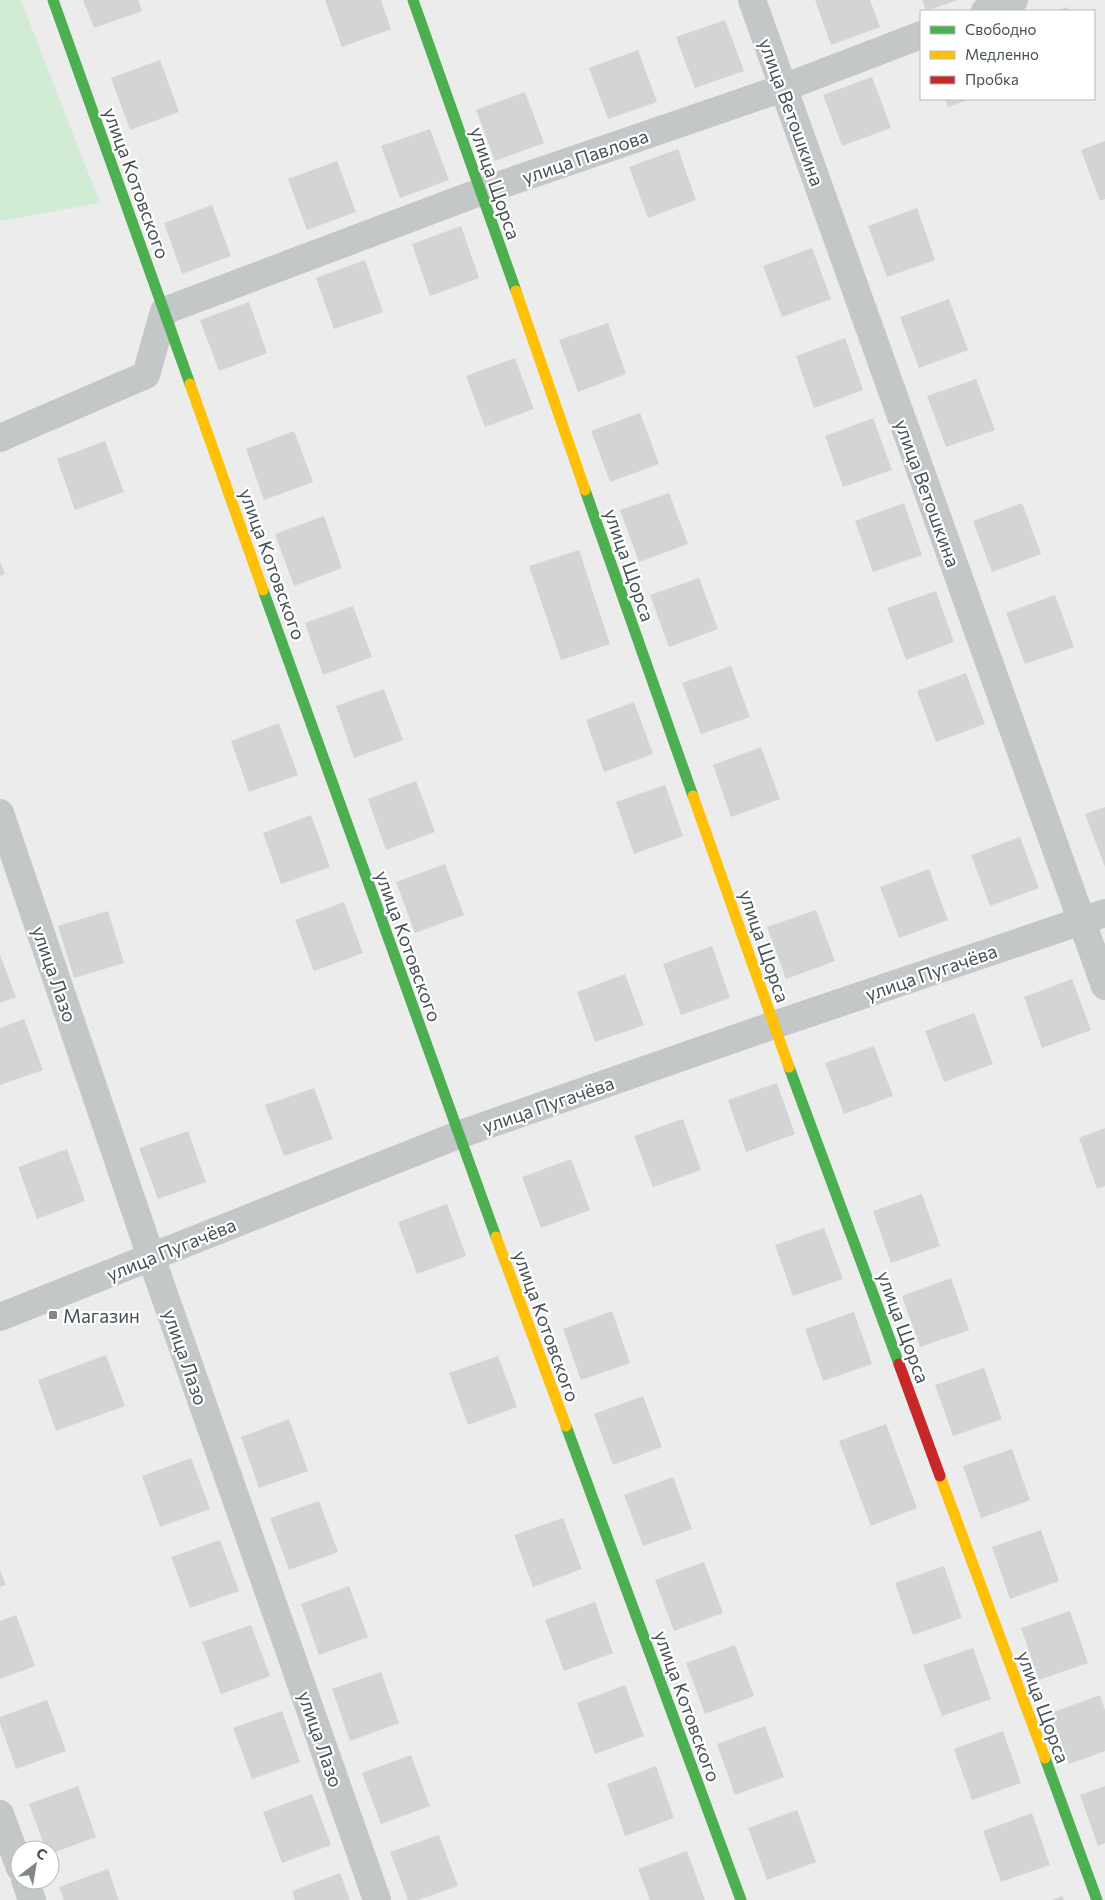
<svg xmlns="http://www.w3.org/2000/svg" width="1105" height="1900" viewBox="0 0 1105 1900" font-family="Commissioner,sans-serif">
<style>
.green{fill:#d1ebd5}
.building{fill:#d3d4d5}
.lines{fill:none;stroke-linecap:round;stroke-linejoin:round}
.street{stroke:#c3c7c8;stroke-width:28}
.fast{stroke:#4caf50;stroke-width:11}
.slow{stroke:#ffc107;stroke-width:11}
.jam{stroke:#c62828;stroke-width:11}
.poi-dot{fill:#80888b;stroke:#fff;stroke-width:2}
.labels{text-anchor:middle;dominant-baseline:central;stroke-width:4.5;stroke-linejoin:round;paint-order:stroke}
.street-label{font-size:19px;fill:#455257;stroke:#fff}
.poi-label{font-size:19px;fill:#455257;stroke:#fff;text-anchor:start}
</style>
<rect width="100%" height="100%" fill="#edecec"/>
<path class="green" d="M0,0h21l79,203 -100,18z"/>
<path class="building" d="M83,0h55l4,11 -48,17z
M325,0h56l10,29 -49,18z
M815,0h55l10,27 -49,18z
M922,0h36l-32,11z
M1067,7l2,4h-13z
M725,20l19,51 -49,17 -19,-51z
M638,50l19,52 -49,17 -19,-51z
M160,60l19,52 -49,18 -19,-52z
M872,77l19,51 -49,18 -19,-51z
M525,92l19,51 -49,18 -19,-51z
M945,99h26l-23,8z
M430,129l19,51 -49,18 -19,-52z
M1105,141v58l-5,2 -19,-51z
M678,149l18,51 -48,18 -19,-51z
M337,161l19,51 -49,18 -19,-51z
M212,205l19,51 -49,18 -18,-51z
M917,208l18,52 -48,17 -19,-51z
M461,226l18,52 -49,18 -18,-52z
M812,248l19,51 -49,18 -19,-51z
M365,260l18,52 -49,17 -18,-51z
M949,299l19,51 -49,18 -19,-51z
M249,302l18,51 -48,18 -19,-51z
M608,323l18,51 -48,18 -19,-52z
M845,338l18,52 -49,18 -18,-52z
M515,358l19,51 -49,18 -19,-51z
M976,379l19,51 -49,17 -19,-51z
M640,413l19,51 -49,18 -19,-51z
M873,418l19,52 -49,17 -18,-51z
M294,431l19,51 -49,18 -18,-51z
M105,441l19,51 -49,18 -18,-51z
M669,493l19,51 -49,18 -19,-52z
M904,503l18,52 -49,17 -18,-51z
M1022,503l19,51 -49,18 -19,-51z
M324,516l18,52 -48,18 -19,-52z
M579,550l31,94 -49,16 -32,-94z
M0,561l5,13 -5,2z
M699,578l19,51 -49,18 -19,-52z
M936,591l18,51 -48,18 -19,-52z
M1055,595l19,52 -49,17 -19,-51z
M353,606l19,51 -49,18 -18,-52z
M731,666l19,51 -49,17 -19,-51z
M966,673l19,51 -49,18 -19,-51z
M384,689l19,51 -49,18 -18,-52z
M634,702l19,52 -49,18 -18,-52z
M279,723l19,52 -49,17 -18,-51z
M761,747l19,52 -49,18 -18,-52z
M416,781l19,51 -49,18 -18,-51z
M665,785l18,51 -49,18 -18,-52z
M1105,807v60l-20,-53z
M311,815l19,52 -49,17 -18,-51z
M1020,837l19,51 -49,18 -19,-51z
M445,864l19,51 -49,18 -19,-51z
M929,869l19,51 -49,18 -19,-51z
M344,902l19,51 -49,18 -19,-51z
M816,910l19,51 -49,18 -19,-52z
M108,911l16,52 -50,15 -16,-52z
M712,946l18,52 -49,17 -18,-51z
M0,955l16,42 -16,6z
M625,974l19,51 -49,17 -18,-50z
M1072,979l19,51 -49,18 -18,-51z
M974,1013l19,51 -49,18 -19,-51z
M24,1019l19,51 -43,15v-57z
M874,1046l19,50 -49,18 -19,-51z
M777,1083l18,51 -49,18 -18,-52z
M314,1088l19,51 -49,17 -19,-51z
M683,1119l18,51 -48,17 -19,-51z
M1105,1128v58l-8,3 -18,-51z
M188,1131l18,51 -48,17 -19,-51z
M67,1149l18,52 -48,18 -19,-52z
M571,1159l19,51 -49,18 -19,-51z
M922,1194l18,52 -49,17 -18,-52z
M447,1204l19,52 -49,18 -19,-52z
M824,1228l19,51 -50,17 -18,-51z
M951,1278l18,52 -49,17 -18,-51z
M612,1311l18,52 -49,17 -18,-51z
M854,1312l18,52 -49,17 -18,-52z
M106,1355l19,51 -69,25 -18,-51z
M498,1356l19,51 -49,18 -19,-52z
M984,1368l18,51 -49,17 -18,-51z
M643,1396l19,51 -49,18 -19,-51z
M289,1419l19,52 -49,17 -18,-51z
M886,1424l31,84 -46,18 -32,-85z
M1012,1449l18,51 -49,18 -18,-52z
M191,1458l19,51 -50,18 -18,-51z
M673,1477l19,52 -49,17 -19,-51z
M319,1501l19,51 -49,18 -19,-52z
M563,1518l19,51 -49,18 -19,-52z
M1041,1530l18,51 -49,18 -18,-52z
M220,1540l19,51 -49,17 -19,-51z
M704,1562l19,51 -49,18 -19,-51z
M944,1566l18,52 -49,17 -18,-52z
M0,1570l6,15 -6,2z
M349,1586l19,51 -49,18 -18,-51z
M595,1602l18,51 -49,18 -19,-51z
M1070,1611l18,52 -49,17 -18,-52z
M16,1615l19,51 -35,13v-58z
M251,1625l19,51 -49,18 -19,-52z
M735,1645l19,51 -49,18 -19,-51z
M973,1648l18,51 -49,17 -19,-51z
M381,1672l18,51 -49,18 -18,-52z
M625,1685l19,51 -49,18 -18,-51z
M1100,1695l5,15v41l-36,13 -18,-51z
M47,1700l19,51 -50,18 -16,-46v-6z
M282,1711l18,51 -48,17 -19,-51z
M765,1726l19,51 -49,18 -18,-51z
M1003,1731l18,52 -49,17 -18,-51z
M411,1755l19,51 -49,18 -19,-51z
M656,1766l18,52 -49,18 -18,-52z
M78,1786l18,51 -46,17v-4h-4l-17,-46z
M1105,1786v57l-7,3 -18,-51z
M312,1794l19,51 -49,18 -19,-51z
M797,1810l19,52 -49,18 -19,-52z
M1032,1813l18,52 -49,17 -18,-51z
M439,1835l19,51 -40,14h-10l-18,-48z
M687,1851l18,49h-55l-12,-31z
M108,1869l11,31h-55l-5,-13z
M340,1873l10,27h-55l-3,-9z
M1062,1896l2,4h-12z"/>
<g class="lines">
<path class="street" d="M752,0l353,986
M985,11l29,-11
M0,438l146,-63 18,-64 316,-119 303,-104 138,-53
M0,813l151,444 226,643
M0,1317l458,-182 316,-110 331,-112
M0,1814l20,54
M25,1880l7,20"/>
<path class="fast" d="M53,0l137,384
M413,0l103,291
M585,490l108,306
M263,590l233,647
M789,1067l110,297
M566,1426l175,474
M1045,1758l52,142"/>
<path class="slow" d="M516,291l69,199
M190,384l73,206
M693,796l96,271
M496,1237l70,189
M940,1476l105,282"/>
<path class="jam" d="M899,1364l41,112"/>
</g>
<rect class="poi-dot" x="48" y="1310" width="10" height="10" rx="2.5"/>
<g class="labels">
<g class="street-label">
<text transform="translate(792 112) rotate(70)">улица Ветошкина</text>
<text transform="translate(585 156) rotate(-19)">улица Павлова</text>
<text transform="translate(137 183) rotate(70)">улица Котовского</text>
<text transform="translate(496 183) rotate(71)">улица Щорса</text>
<text transform="translate(928 493) rotate(70)">улица Ветошкина</text>
<text transform="translate(273 564) rotate(70)">улица Котовского</text>
<text transform="translate(630 565) rotate(71)">улица Щорса</text>
<text transform="translate(409 946) rotate(70)">улица Котовского</text>
<text transform="translate(765 946) rotate(71)">улица Щорса</text>
<text transform="translate(931 972) rotate(-19)">улица Пугачёва</text>
<text transform="translate(55 974) rotate(71)">улица Лазо</text>
<text transform="translate(548 1104) rotate(-19)">улица Пугачёва</text>
<text transform="translate(171 1249) rotate(-22)">улица Пугачёва</text>
<text transform="translate(547 1326) rotate(70)">улица Котовского</text>
<text transform="translate(904 1327) rotate(70)">улица Щорса</text>
<text transform="translate(186 1357) rotate(71)">улица Лазо</text>
<text transform="translate(688 1706) rotate(70)">улица Котовского</text>
<text transform="translate(1044 1707) rotate(70)">улица Щорса</text>
<text transform="translate(321 1739) rotate(71)">улица Лазо</text>
</g>
<g class="poi-label">
<text x="63" y="1315">Магазин</text>
</g>
</g>
<rect x="920" y="10" width="175" height="90" fill="#ffffff" stroke="#b5babc"/>
<rect x="930" y="26" width="25" height="8" fill="#4caf50" stroke="#b5babc"/>
<text x="965" y="35" font-size="15" fill="#455257">Свободно</text>
<rect x="930" y="51" width="25" height="8" fill="#ffc107" stroke="#b5babc"/>
<text x="965" y="60" font-size="15" fill="#455257">Медленно</text>
<rect x="930" y="76" width="25" height="8" fill="#c62828" stroke="#b5babc"/>
<text x="965" y="85" font-size="15" fill="#455257">Пробка</text>
<g transform="translate(35 1865) rotate(31)"><circle r="24" fill="#ffffff" stroke="#b5babc"/>
<path d="M0-4L9 19L0 12L-9 19Z" fill="#80888b"/>
<text y="-8" font-size="14" font-weight="bold" text-anchor="middle" fill="#455257">С</text>
</g>
</svg>
